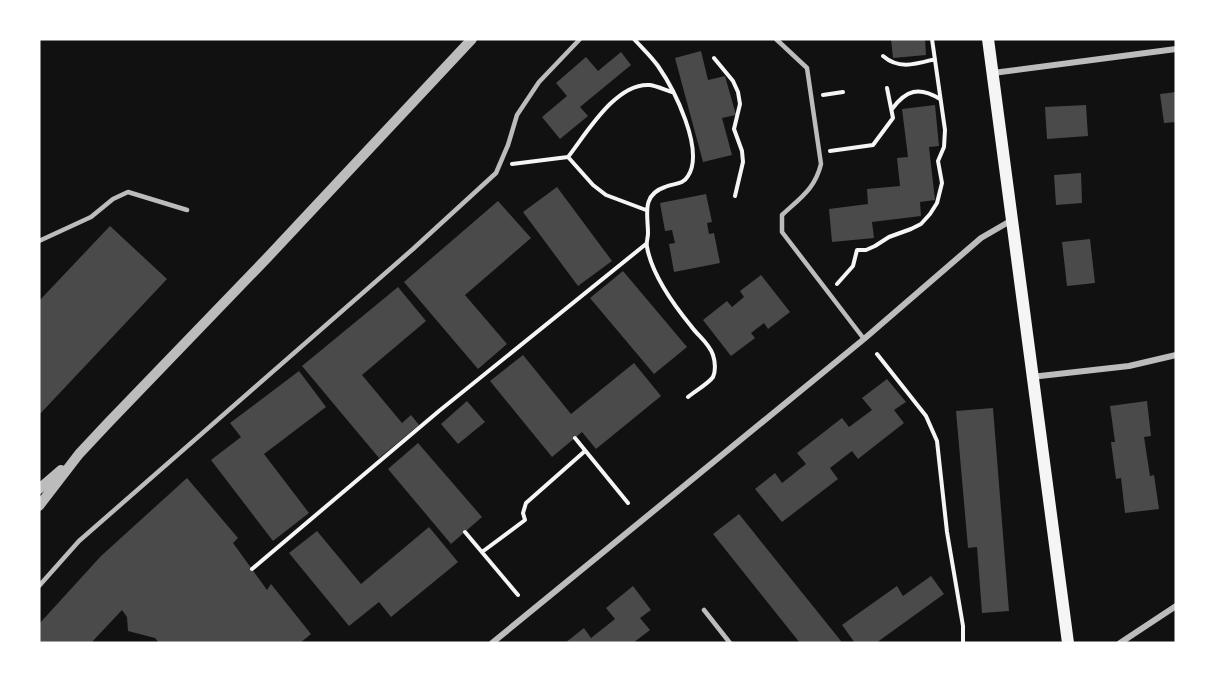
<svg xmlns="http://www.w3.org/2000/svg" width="1215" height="682" viewBox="0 0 1215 682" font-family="'Asap Condensed',sans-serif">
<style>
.building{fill:#4a4a4a}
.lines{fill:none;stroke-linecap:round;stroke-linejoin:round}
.path{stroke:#f5f5f5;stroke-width:4}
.service{stroke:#bcbcbc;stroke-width:4.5}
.minor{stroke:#bcbcbc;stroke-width:6}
.tertiary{stroke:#bcbcbc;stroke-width:10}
.secondary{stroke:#f5f5f5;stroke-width:12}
</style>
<rect width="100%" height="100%" fill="#111"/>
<path class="building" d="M891,39h34l1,16 -33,3z
M701,51l7,29 17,-4 11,39 -14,3 10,37 -29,7 -28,-104z
M621,52l10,13 -51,42 8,9 -28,23 -18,-22 25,-21 -11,-13 30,-26 12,14z
M1176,92v30l-12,1 -4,-29z
M935,105l4,41 -10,1 6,53 -15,2 1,14 -49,6 2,16 -42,4 -3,-33 39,-5 -1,-15 33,-3 -3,-28 11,-1 -6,-48z
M1086,105l2,31 -41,3 -2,-32z
M1081,173l1,30 -26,2 -2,-30z
M557,187l55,74 -34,25 -55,-74z
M706,194l6,28 -5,1 2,11 5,-1 6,30 -46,9 -5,-28 6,-1 -3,-13 -7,1 -5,-28z
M498,201l33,37 -66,57 42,49 -29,25 -74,-87z
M110,226l57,53 -128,136v-114z
M1090,239l5,44 -28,3 -5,-44z
M623,271l64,76 -33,27 -64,-76z
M761,275l29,37 -22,17 -4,-6 -13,10 4,5 -24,18 -28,-36 24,-19 5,6 12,-10 -4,-6z
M398,287l28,34 -64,54 40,48 9,-8 8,10 -40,33 -77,-92z
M523,355l48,59 63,-51 27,33 -65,53 -14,-17 -30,25 -62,-76z
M299,371l27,36 -62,47 45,59 -36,28 -62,-81 30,-23 -11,-14z
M887,379l19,23 -12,8 10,13 -46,36 -6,-8 -22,17 8,11 -56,43 -27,-33 20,-16 7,10 24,-19 -9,-11 45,-35 7,9 23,-17 -10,-12z
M467,401l18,21 -27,22 -17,-20z
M1147,401l4,35 -7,1 6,39 4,-1 5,34 -34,4 -4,-35 -5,1 -5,-37h4l-5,-36z
M993,408l16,203 -27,2 -5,-66 -9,1 -12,-137z
M418,443l64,74 -31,27 -63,-75z
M187,478l51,60 -5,5 34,47 4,-6 40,50 -11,9h-141l-4,-5 -27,-7 -1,-14 -5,-7 -31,33h-52v-19l62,-68z
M739,514l102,127 -3,2h-38l-87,-109z
M429,527l29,35 -67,55 -12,-15 -30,24 -60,-73 28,-22 44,53z
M931,576l13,18 -68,49h-21l-13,-18 55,-39 6,10z
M633,586l18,24 -11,8 10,12 -17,13h-68l19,-15 7,10 24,-19 -9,-11z"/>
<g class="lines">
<path class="path" d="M634,39c8,9 17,17 24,27 16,23 47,84 30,110 -5,9 -14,7 -23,11 -24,8 -17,28 -17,46 0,5 -2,9 -1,14 5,28 26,57 44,79 7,10 18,17 22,29 2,6 3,16 0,22 -5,7 -18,14 -25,20
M883,56c16,14 33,8 52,3
M714,58l19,23 5,11 2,12 -6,25 8,22 1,11 -8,34
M823,95l20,-3
M892,109c14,-19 27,-23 48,-10
M830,151l43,-6 20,-27 -6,-30
M568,157l25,28 13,10 40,15
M512,164l56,-7c18,-23 48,-75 82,-72 7,1 15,5 22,7
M837,284l16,-18 4,-16h9l9,-4 14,-9 22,-8 10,-5 9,-10 7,-11 5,-20 -4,-22 6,-14 1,-17 -13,-91
M877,354l49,62 11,25 10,91 16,94v17
M575,438l53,65
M465,532l53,63
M482,552l43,-32 -2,-7 3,-10 59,-52
M252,569l187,-158 207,-167"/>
<path class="service" d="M776,39l31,29 14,96c-6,25 -21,34 -39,51v17l82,107
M39,241l52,-24 22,-18 15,-7 59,18
M39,586l40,-45 334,-292 83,-76 12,-28 9,-30 22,-33 41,-43
M704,610l26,33"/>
<path class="minor" d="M993,73l183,-24
M1031,377l98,-11 47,-11
M492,643l372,-304 117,-101 31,-18
M1120,643l56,-37"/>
<path class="tertiary" d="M39,489l22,-19
M39,506l40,-52 29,-31 159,-165 205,-219"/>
<path class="secondary" d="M988,39l80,604"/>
</g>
<rect width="1215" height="682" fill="none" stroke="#ffffff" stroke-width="81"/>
</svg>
